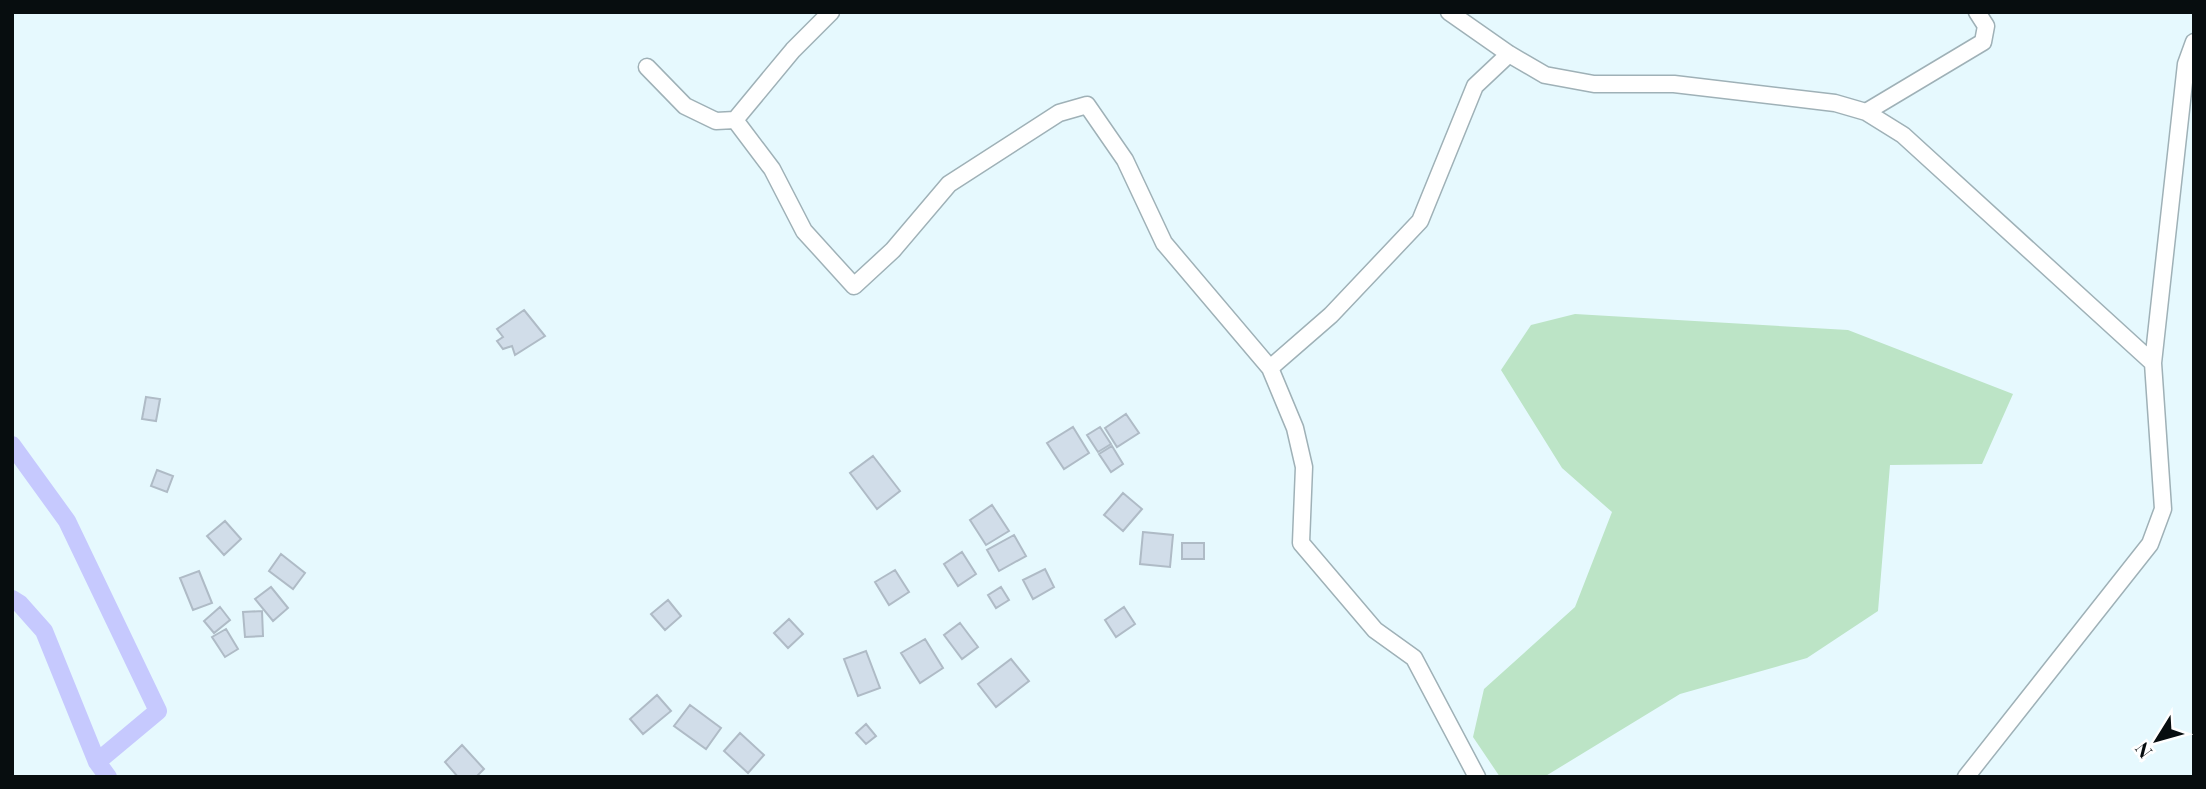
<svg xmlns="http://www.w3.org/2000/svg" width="2206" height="789" viewBox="0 0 2206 789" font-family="'Playfair Display',serif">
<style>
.green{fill:#bce4c6}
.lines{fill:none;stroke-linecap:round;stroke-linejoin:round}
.canal{stroke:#c6c9fe;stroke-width:18}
.building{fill:#d1dde9;stroke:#afbbc6;stroke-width:2}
.minor-casing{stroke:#9fb1b7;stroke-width:19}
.minor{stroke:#fff;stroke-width:16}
</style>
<rect width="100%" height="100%" fill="#e6f9fe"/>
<path class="green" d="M1575,314l273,16 165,64 -31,70 -92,1 -12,146 -71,47 -127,36 -136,83h-44l-27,-40 11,-48 91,-82 37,-95 -50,-44 -61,-98 30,-45z"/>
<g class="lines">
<path class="canal" d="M12,445l55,76 91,190 -61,51
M12,599l8,5 24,27 53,131 11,15"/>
</g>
<path class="building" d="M524,310l21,26 -30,19 -3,-9 -9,3 -6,-8 6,-4 -6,-8z
M146,397l14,2 -4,22 -14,-2z
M1126,414l13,19 -22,14 -12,-19z
M1073,427l16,26 -25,16 -17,-26z
M1100,427l11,17 -13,8 -11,-17z
M1112,446l11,18 -12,8 -12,-18z
M873,456l27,35 -23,18 -27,-36z
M157,470l16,6 -6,16 -16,-6z
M1123,493l19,16 -19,22 -19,-16z
M992,505l17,26 -23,14 -16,-25z
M225,521l16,18 -17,16 -17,-19z
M1143,532l30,3 -3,32 -30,-3z
M1014,535l12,21 -27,15 -12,-21z
M1182,543h22v16h-22z
M962,552l14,22 -18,12 -14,-22z
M281,554l24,19 -12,16 -24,-18z
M1045,569l9,18 -21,12 -10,-19z
M895,570l14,22 -20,13 -14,-23z
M199,571l13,32 -19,7 -13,-32z
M271,587l17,21 -15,13 -18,-22z
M1001,587l8,13 -13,8 -8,-13z
M668,600l13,16 -16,14 -14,-16z
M220,607l10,13 -16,13 -10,-12z
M1124,607l11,17 -19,13 -11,-17z
M262,611l1,25 -18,1 -2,-25z
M789,619l14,15 -15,14 -14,-15z
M960,623l18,24 -16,12 -18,-24z
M226,629l12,20 -13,8 -13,-20z
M925,639l18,29 -23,15 -19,-30z
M866,651l14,37 -22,8 -14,-37z
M1011,659l18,22 -33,26 -18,-23z
M657,695l14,16 -28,23 -13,-15z
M690,705l31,23 -15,21 -32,-23z
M866,724l10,12 -10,8 -10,-11z
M740,733l24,22 -16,18 -24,-22z
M462,745l22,24 -8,8h-18l-13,-15z"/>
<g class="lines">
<g class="minor-casing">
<path id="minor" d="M1449,12l60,42 36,21 49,9h80l161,19 31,9 37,23 250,228
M647,67l38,39 31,15 19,-1 58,-70 38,-38
M1866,112l117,-70 3,-16 -9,-14
M735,120l37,49 32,62 50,55 39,-36 56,-66 110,-71 28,-8 38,55 39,83 106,125 25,60 9,39 -3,76 74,87 39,28 63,119
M1270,368l61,-53 89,-94 55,-135 34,-32
M1966,777l184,-233 13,-35 -10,-146 33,-299 8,-22"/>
</g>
<use href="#minor" class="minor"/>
</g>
<rect width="2206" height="789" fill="none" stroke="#070d0f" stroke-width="28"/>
<g transform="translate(2157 740) rotate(233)" stroke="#ffffff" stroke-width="5" paint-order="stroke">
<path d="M0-5L12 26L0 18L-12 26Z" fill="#070d0f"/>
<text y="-10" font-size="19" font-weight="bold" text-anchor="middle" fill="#070d0f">N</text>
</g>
</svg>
